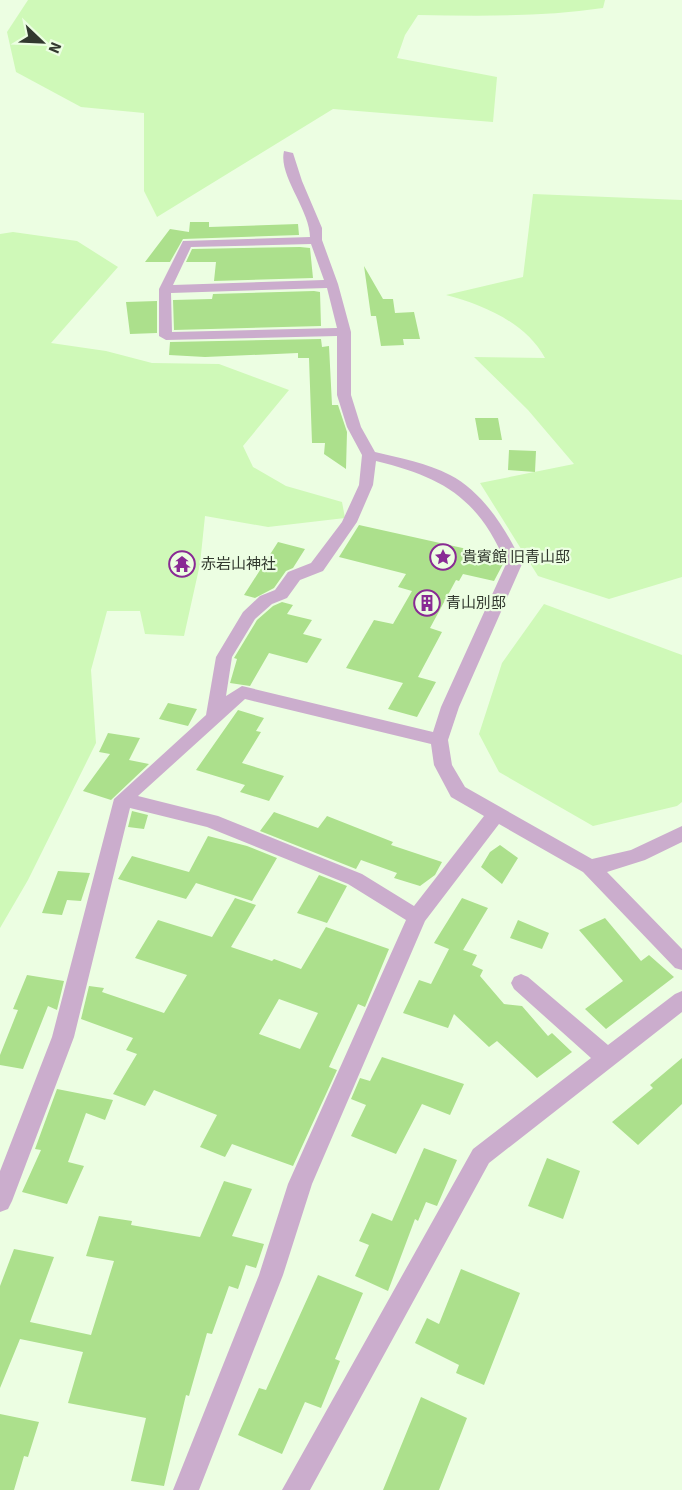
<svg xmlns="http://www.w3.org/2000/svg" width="682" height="1490" viewBox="0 0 682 1490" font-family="'Source Sans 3','Noto Sans JP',sans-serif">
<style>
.green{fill:#cff9b8}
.building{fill:#ace08c;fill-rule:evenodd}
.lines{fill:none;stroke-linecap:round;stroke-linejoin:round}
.minor{fill:#cbadcd;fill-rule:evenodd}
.labels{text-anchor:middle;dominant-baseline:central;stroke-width:4.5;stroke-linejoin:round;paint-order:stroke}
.poi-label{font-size:15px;fill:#32392f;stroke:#ecfee2;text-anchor:start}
</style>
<rect width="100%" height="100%" fill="#ecfee2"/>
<path class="green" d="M28,0h577l-2,8c-62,9 -122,8 -185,7l-13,20 -8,23 100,19 -4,45 -160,-13 -176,108 -13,-26v-78l-63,-6 -65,-35 -9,-40z
M533,194l149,6v377l-73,22 -71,-23 -58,-93 94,-19 -46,-54 -54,-53 71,1c-19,-35 -61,-53 -99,-63l77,-18z
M13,232l64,9 41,26 -67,76 55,8 46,12 67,1 70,26 -46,56 10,21 33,19 56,16 3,16 -77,9 -63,-11 -5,48 -16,72 -39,-2 -5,-23h-33l-16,59 5,73 -68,137 -28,48v-694z
M544,604l138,51v147l-5,4 -84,20 -94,-54 -20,-38 23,-71z"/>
<path class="building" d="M190,222h19v5l89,-3 1,11 -116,4 -13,23h-25l25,-33 19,3z
M300,247l10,1 3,30 -99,3 2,-19h-30l6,-13z
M364,266l19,33h10l2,14 19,-1 6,27h-17l1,6 -23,1 -5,-30h-5z
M314,291l6,1 1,34 -147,4 -1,-30 39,-1 1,-5z
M157,301v32l-27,1 -4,-32z
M321,339l1,8 7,-1 3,59h6l9,27 -1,37 -22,-15 1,-11h-13l-3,-85h-11v-5l-93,4 -36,-2 1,-13z
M475,418h23l4,22h-23z
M509,450l27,1 -1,21 -27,-2z
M359,525l117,26 -1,3 27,6 1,4 -9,17 -31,-7 -4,7 -3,-1 -26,48 12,4 -24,45 18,5 -19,35 -29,-8 15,-26 -57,-15 28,-48 19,4 19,-33 -14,-4 8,-13 -67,-17z
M278,542l27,7 -12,19 -7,3 -12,17 -19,10 -11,-3z
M282,602l11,3 -6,9 25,6 -9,14 19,5 -15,24 -38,-10 -19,33 -20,-3 7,-24 -3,-1 23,-38 16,-14z
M168,703l29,6 -9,17 -29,-7z
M238,710l26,8 -8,13 5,1 -19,31 42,13 -15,25 -29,-9 5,-7 -49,-15z
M108,733l32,5 -11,22 20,4 -38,36 -28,-9 27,-37 -11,-2z
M132,811l16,4 -4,14 -16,-2z
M274,812l44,16 9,-12 66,26 -2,3 51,17 -7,13 -15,11 -26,-8 3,-5 -36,-13 -5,9 -96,-38z
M208,836l39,10 30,12 -25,43 -56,-18 -10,16 -68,-20 14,-23 57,16z
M500,845l18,13 -16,26 -21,-17 9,-15z
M58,871l32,2 -9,28 -14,-1 -5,15 -20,-2z
M319,875l28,11 -20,37 -30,-10z
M235,898l21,7 -25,42 41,14 2,-2 27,10 25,-42 63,22 -24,58 -7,-3 -29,63 8,3 -44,96 -61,-22 -7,13 -25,-10 17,-32 -63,-25 -9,16 -32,-12 24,-40 -11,-4 7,-12 -52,-19 8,-33 15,2 -2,4 62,21 23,-38 -52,-17 23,-38 54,17zM279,999l39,14 -18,36 -41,-15z
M462,898l26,10 -25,42 14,5 -5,10 11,5 -3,6 24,28 18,2 26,30 4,-3 20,19 -35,26 -40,-37 -8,6 -35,-33 -6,14 -45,-15 16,-33 12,4 18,-35 -15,-6z
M605,918l36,43 8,-6 25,22 -68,52 -21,-20 38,-28 -44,-51z
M518,920l31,13 -7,16 -32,-11z
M27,975l37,6 -7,29 -9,-4 -25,63 -23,-4v-10l18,-45 -5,-1z
M382,1057l82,27 -14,31 -28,-11 -26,50 -45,-18 15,-31 -15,-6 9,-21 10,3z
M682,1058v46l-44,41 -26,-23 41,-34 -3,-3z
M57,1089l56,11 -8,20 -19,-7 -18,49 16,4 -17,38 -45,-12 19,-42 -6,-1z
M424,1148l33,12 -20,46 -11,-4 -8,19 -3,-2 -27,72 -33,-15 14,-31 -10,-4 13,-28 20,8z
M547,1158l33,13 -17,48 -35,-13z
M224,1181l28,8 -20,47 32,8 -8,24 -10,-3 -8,24 -9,-3 -17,48 -5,-1 -18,63 -3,-1 -22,91 -33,-5 15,-63 -78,-15 15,-51 -63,-13 -20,49v-102l14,-37 40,8 -24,65 61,13 23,-74 -28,-5 13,-40 33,5 -1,4 69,12z
M461,1269l59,24 -36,92 -28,-12 3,-8 -44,-22 12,-25 12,6z
M318,1275l45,18 -28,66 5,2 -19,47 -16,-6 -23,52 -44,-19 21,-47 7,2z
M421,1397l46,21 -28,72h-56z
M0,1414l39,8 -11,35 -4,-1 -10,34h-14z"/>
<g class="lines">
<path class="minor" d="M284,151l9,2 9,28 20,47v12l16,44 13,48v63l10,32 14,25c25,6 52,11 75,23 32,16 58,56 72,89l-63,143 -11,33 4,25 13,22 127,72 39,-9 51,-24v16l-37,18 -38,12 75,77v21l-7,-2 -92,-96 -84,-48 -74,97 -113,263 -29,91 -84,215h-26l86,-215 29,-91 118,-264 -58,-36 -141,-57 -77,-19 -56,229 -62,164 -4,8 -8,3v-41l52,-134 62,-238 92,-84 10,-58 27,-45 17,-16 15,-6 13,-18 23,-9 31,-41 17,-37 3,-30 -15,-28 -10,-32v-59l-171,4 -7,-4v-47l24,-48 127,-4c0,-27 -32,-62 -26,-86zM311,244l13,36 -151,5 18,-38zM327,288l10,40 -165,4 -1,-39zM376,461c66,16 103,37 130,103l-65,143 -8,25 -191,-46 -16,10 6,-39 23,-38 17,-15 15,-6 13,-18 23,-9 34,-49 16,-37zM245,699l186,45 3,21 17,32 33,19 -70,90 -52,-32 -144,-58 -80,-20z
M521,974l7,3 80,68 67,-51 7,-3v21l-193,151 -179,327h-28l191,-341 118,-91 -77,-69 -3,-6 3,-6z"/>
</g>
<defs>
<g id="sight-ring" transform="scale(1.35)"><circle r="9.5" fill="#ecfee2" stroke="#892a94" stroke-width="1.5"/><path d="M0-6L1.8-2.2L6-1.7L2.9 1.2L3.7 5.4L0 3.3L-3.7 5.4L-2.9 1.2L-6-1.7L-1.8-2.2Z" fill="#892a94"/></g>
<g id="temple-ring" transform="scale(1.35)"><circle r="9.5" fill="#ecfee2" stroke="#892a94" stroke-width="1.5"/><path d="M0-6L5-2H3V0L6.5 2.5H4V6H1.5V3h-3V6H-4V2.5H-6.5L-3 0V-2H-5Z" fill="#892a94"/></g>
<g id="building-ring" transform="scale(1.35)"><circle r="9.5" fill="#ecfee2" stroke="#892a94" stroke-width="1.5"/><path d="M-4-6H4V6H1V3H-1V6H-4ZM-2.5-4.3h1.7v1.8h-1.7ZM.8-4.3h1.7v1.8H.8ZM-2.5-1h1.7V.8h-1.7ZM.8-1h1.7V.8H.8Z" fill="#892a94"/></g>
</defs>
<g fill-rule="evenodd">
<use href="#sight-ring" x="443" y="557"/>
<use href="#temple-ring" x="182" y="564"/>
<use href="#building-ring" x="427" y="603"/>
</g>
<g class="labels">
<g class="poi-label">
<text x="462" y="557">貴賓館 旧青山邸</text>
<text x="201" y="564">赤岩山神社</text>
<text x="446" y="603">青山別邸</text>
</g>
</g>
<g transform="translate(42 42) rotate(113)" stroke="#ecfee2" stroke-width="4.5" paint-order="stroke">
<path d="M0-4.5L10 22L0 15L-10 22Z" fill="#32392f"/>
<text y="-9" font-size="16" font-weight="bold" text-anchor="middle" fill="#32392f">N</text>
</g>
</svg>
